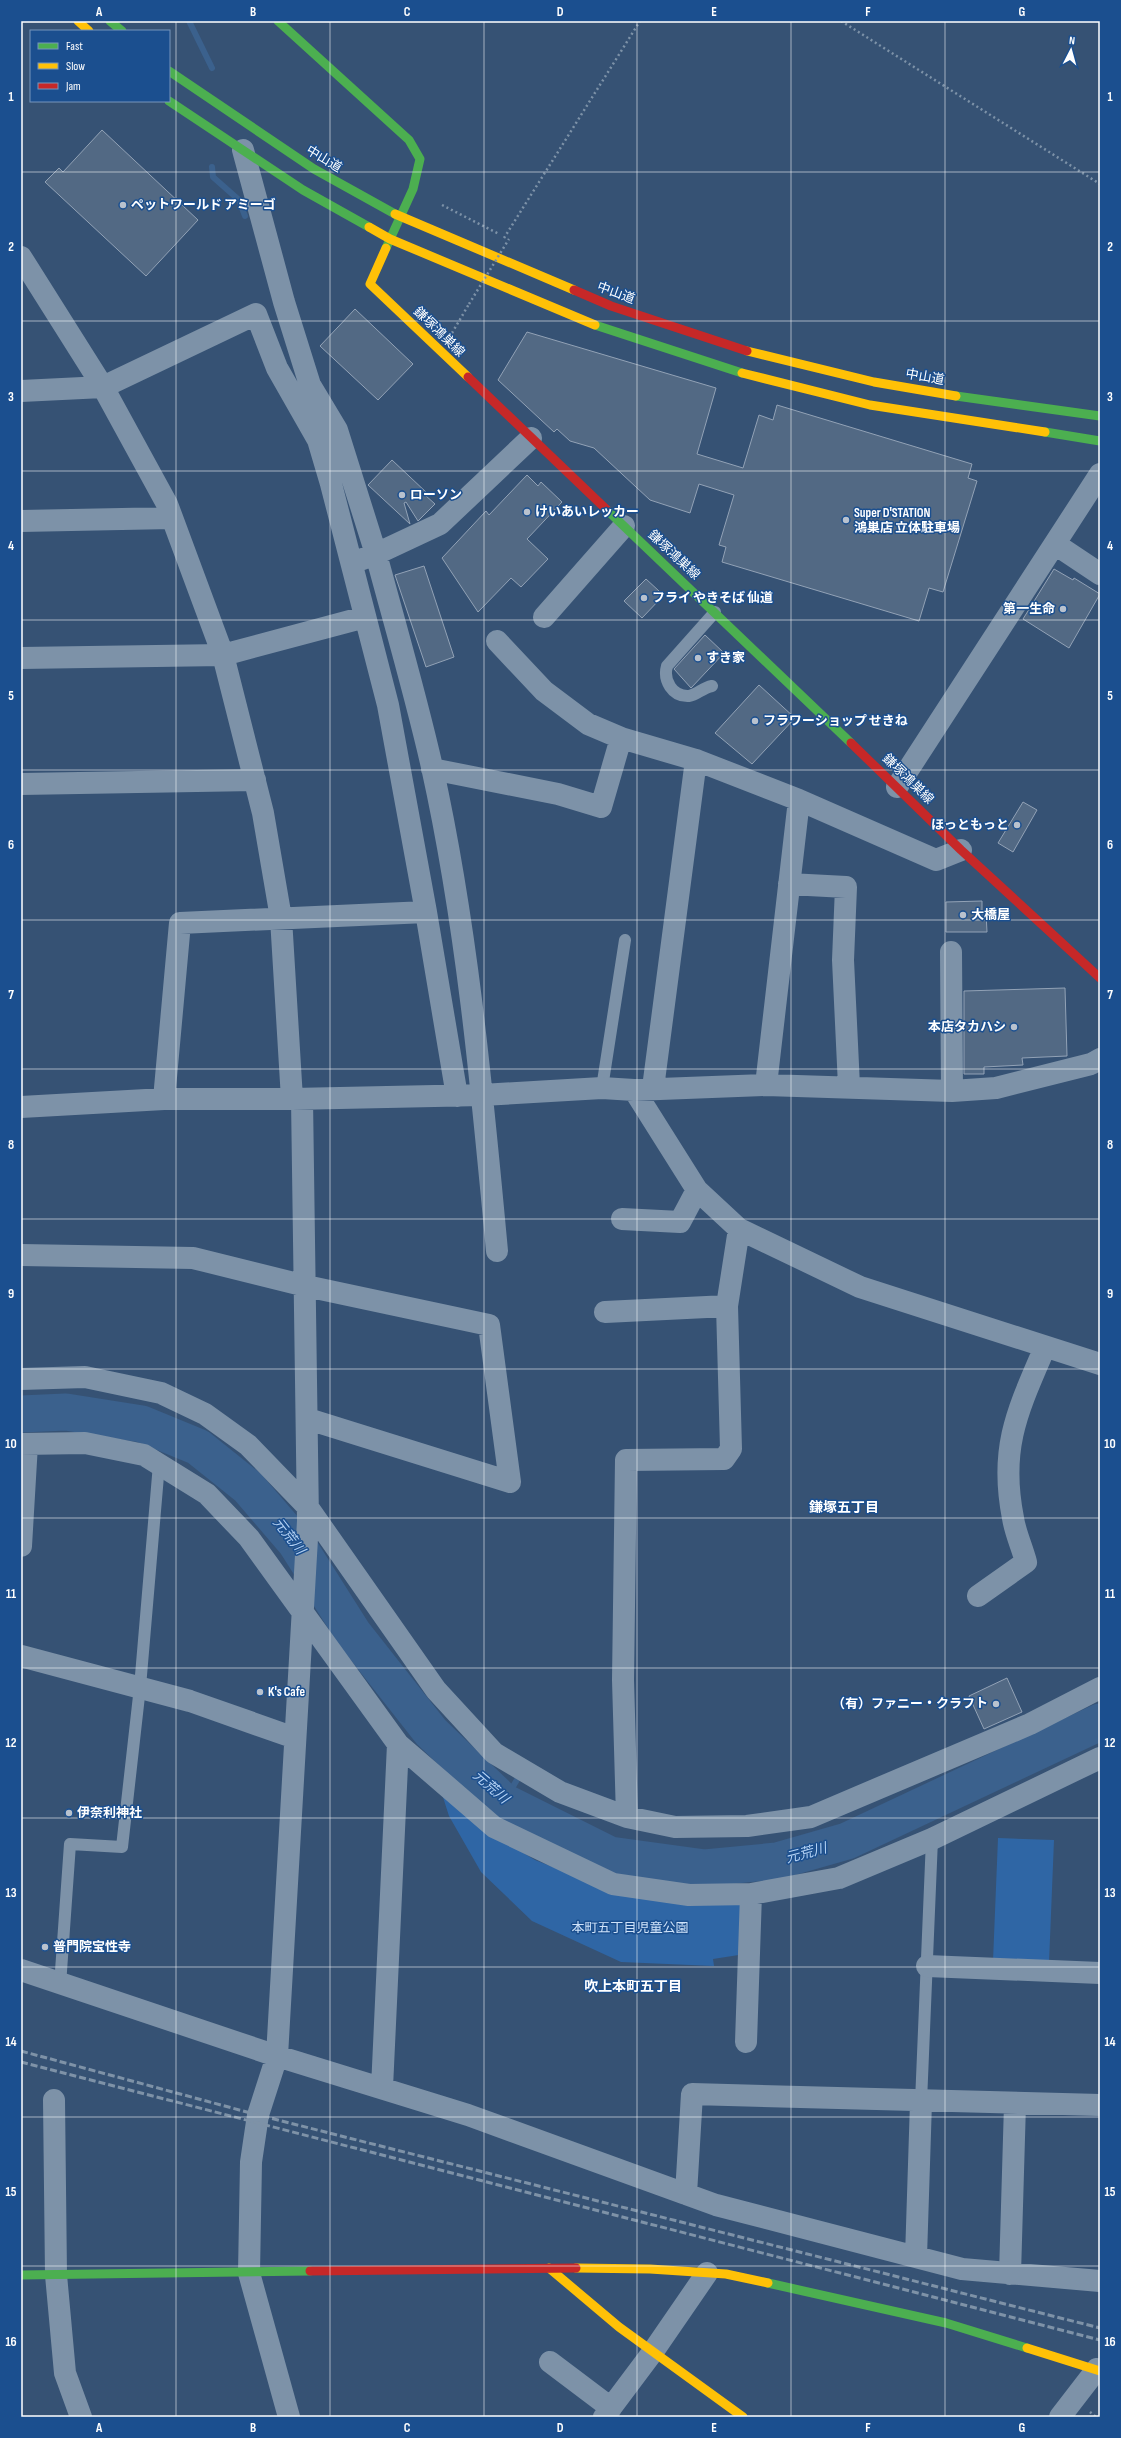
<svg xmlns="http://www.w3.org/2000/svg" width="1121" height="2438" viewBox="0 0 1121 2438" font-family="'Sofia Sans Condensed','Noto Sans JP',sans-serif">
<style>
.green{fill:#2f66a5}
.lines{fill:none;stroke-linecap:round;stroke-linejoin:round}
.stream{stroke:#3b618d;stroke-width:6}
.river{stroke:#3b618d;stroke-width:37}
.building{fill:#526984;stroke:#92a2b6}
.path{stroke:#7d92a8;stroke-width:2.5;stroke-dasharray:2 3;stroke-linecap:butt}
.lane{stroke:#7d92a8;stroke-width:12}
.street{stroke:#7d92a8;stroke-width:22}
.fast{stroke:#4caf50;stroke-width:9}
.slow{stroke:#ffc107;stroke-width:9}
.jam{stroke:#c62828;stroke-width:9}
.rail{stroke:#7e92a7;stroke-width:3;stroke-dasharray:7 3;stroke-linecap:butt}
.path-bridge{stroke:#7d92a8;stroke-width:2.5;stroke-dasharray:2 3;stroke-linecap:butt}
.grid{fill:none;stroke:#fff;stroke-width:1;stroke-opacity:0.55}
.poi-dot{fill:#b9c2ce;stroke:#1b4f8f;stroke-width:1.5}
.labels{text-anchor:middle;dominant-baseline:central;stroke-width:3;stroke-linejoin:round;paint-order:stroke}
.street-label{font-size:13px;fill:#fff;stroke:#1b4f8f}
.poi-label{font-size:13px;font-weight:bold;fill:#fff;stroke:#1b4f8f;text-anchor:start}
.park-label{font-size:13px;fill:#cfe3fa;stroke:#1b4f8f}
.neighbourhood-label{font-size:14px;font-weight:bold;fill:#fff;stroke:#1b4f8f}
.water-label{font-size:14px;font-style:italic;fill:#b5d3f5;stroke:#1b4f8f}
.neatline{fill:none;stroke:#fff;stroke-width:1.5}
.grid-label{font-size:13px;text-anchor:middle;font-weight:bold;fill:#fff}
</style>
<rect width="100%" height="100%" fill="#365274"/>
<path class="green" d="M442,1794l48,39 45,27 81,32 124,8 5,54 -32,5 1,7 -93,-4 -89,-41 -51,-49 -32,-56z
M998,1838l56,2 -5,123 -56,-2z"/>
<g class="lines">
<path class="stream" d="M189,21l23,47
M212,167l1,10 26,23 6,16
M504,1802l14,-24"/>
<path class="river" d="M21,1414l45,-2 76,12 56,23 50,40 48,56 57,90 78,99 73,70 106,53 95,13 72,-7 70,-20 253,-119"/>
</g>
<path class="building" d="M102,130l96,90 -52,56 -101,-94 14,-14 4,4z
M355,309l58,55 -35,36 -58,-54z
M527,332l189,56 -19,66 46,14 16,-53 14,5 4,-15 195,59 -4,14 9,3 -34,111 -14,-4 -10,33 -197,-59 4,-15 -7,-2 15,-50 -35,-11 -9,29 -40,-13 -56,-52 -24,-7 -13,-12 -3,3 -56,-52z
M392,460l35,33 -2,2 10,9 -17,17 -12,-19 -2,1 6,21 -42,-39z
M527,475l11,11 3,-4 21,20 -35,37 21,20 -27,28 -10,-9 -33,34 -36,-54 44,-47 3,4z
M424,566l30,91 -28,10 -31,-92z
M1054,569l19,11 1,-2 26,16 -31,54 -46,-29z
M646,579l13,12 -2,2 5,4 -20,21 -18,-17z
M705,635l19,18 -33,35 -17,-19z
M759,685l36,33 -43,46 -37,-31z
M1023,802l14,8 -24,42 -15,-9z
M982,901v13l4,-1 1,19h-41v-30z
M1065,988l2,68 -45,2 1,7 -39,2v7h-20v-83z
M1007,1678l15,34 -38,17 -15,-33z"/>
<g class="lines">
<path class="path" d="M841,21l259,163
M442,205l57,29
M504,238l136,-217
M452,333l17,-29
M1090,2412l6,5"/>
<path class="lane" d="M712,686c-10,2 -15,9 -23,10 -17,1 -26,-16 -22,-30l48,-54
M602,1088l23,-148
M60,1985l10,-141 52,3 18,-160 19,-223
M921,2102l11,-263"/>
<path class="street" d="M243,150l41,152 26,83 27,45 39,124 64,-30 91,-86
M21,257l82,130 64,117 56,151 40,158 18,105 11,181
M21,391l82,-4 153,-73 21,54 41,72 13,44 57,221 38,207 -246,11 -16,176
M21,521l151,-3
M1055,544l45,30
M352,563l24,-9c19,71 40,142 56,213 35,158 50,323 65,484
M544,617l80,-91
M497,641l47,50 44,33 33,14
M21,658l202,-3 142,-38
M432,769l126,25 43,13 20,-69 75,22 103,40
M21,784l234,-4
M897,787l203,-313
M789,884l57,3 -3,73 6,126
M426,912l31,184
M951,952l1,139
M766,1085l33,-285 137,60 25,-10
M653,1088l43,-328
M634,1090l63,100 42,39 121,58 240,77
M21,1107l143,-8h128l190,-4 120,-7 32,2 132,-5 186,6 44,-3 95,-24 9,-5
M622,1219l58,3 17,-32
M21,1255l172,3 113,28 183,39 21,157 -202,-63
M605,1312l122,-6
M21,1379l64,-2 76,16 44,21 43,31 59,61 129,184 58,63 66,39 67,25 48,10 72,-1 64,-9 219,-93 70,-36
M21,1444l64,-1 59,12 63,39 42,44 149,206 96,83 119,57 76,11 62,-1 88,-16 93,-39 168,-81
M21,1546l6,-102
M978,1596l48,-34c-4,-15 -11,-30 -13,-44 -14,-71 5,-108 32,-171
M21,1656l169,45 105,37
M627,1817l-4,-137 3,-220 98,-1 7,-10 -4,-143 12,-77
M927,1966l173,7
M21,1970l256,86 191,59 248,90 246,64 138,12
M746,2042l5,-148
M382,2088l16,-344
M54,2100l2,175 9,98 16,44
M686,2194l6,-100 408,11
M916,2257l5,-155
M1010,2274l5,-170
M550,2362l61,46
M289,2417l-40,-144 2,-111 7,-47 19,-59 31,-535 -6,-422
M604,2417l48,-64 55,-80
M1060,2417l37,-48"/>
<path class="fast" d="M110,21l12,10
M278,21l131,119 11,19 -7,30 -27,59
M169,71l145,98 81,45
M169,101l134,89 66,37
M595,325l147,48
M956,396l144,20
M1045,432l55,9
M607,510l244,233
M21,2275l289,-4
M768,2283l178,40 81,25"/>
<path class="slow" d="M78,21l11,10
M395,214l179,76
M369,227l21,12 205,86
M386,248l-16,36 98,93
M747,351l127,31 82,14
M742,373l128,32 175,27
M549,2268l70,59 124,90
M576,2268l74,1 76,5 42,9
M1027,2348l73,23"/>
<path class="jam" d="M574,290l37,16 136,45
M468,377l139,133
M851,743l110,107 139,128
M310,2271l266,-3"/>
<path class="rail" d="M21,2051l237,64 842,213
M21,2062l1079,278"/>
<path class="path-bridge" d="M469,304l40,-65"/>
</g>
<path class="grid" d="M176,21v2396M330,21v2396M484,21v2396M637,21v2396M791,21v2396M945,21v2396M21,172h1079M21,321h1079M21,471h1079M21,620h1079M21,770h1079M21,920h1079M21,1069h1079M21,1219h1079M21,1369h1079M21,1518h1079M21,1668h1079M21,1818h1079M21,1967h1079M21,2117h1079M21,2266h1079"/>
<g class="poi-dot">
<circle cx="123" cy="205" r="4"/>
<circle cx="402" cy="495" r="4"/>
<circle cx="527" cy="512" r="4"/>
<circle cx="846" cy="520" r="4"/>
<circle cx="644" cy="598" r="4"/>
<circle cx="1063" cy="609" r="4"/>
<circle cx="698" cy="658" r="4"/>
<circle cx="755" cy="721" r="4"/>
<circle cx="1017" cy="825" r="4"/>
<circle cx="963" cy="915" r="4"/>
<circle cx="1014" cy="1027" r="4"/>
<circle cx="260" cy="1692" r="4"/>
<circle cx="996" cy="1704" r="4"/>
<circle cx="69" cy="1813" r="4"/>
<circle cx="45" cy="1947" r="4"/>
</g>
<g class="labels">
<g class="street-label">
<text transform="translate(324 159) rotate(31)">中山道</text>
<text transform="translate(616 293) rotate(20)">中山道</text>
<text transform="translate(439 332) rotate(44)">鎌塚鴻巣線</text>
<text transform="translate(925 377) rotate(10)">中山道</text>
<text transform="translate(674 555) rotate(43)">鎌塚鴻巣線</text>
<text transform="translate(908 779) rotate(44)">鎌塚鴻巣線</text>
</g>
<g class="poi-label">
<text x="131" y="205">ペットワールド アミーゴ</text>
<text x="410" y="495">ローソン</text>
<text x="535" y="512">けいあいレッカー</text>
<text x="854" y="513">Super D'STATION<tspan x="854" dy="15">鴻巣店 立体駐車場</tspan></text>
<text x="652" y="598">フライ やきそば 仙道</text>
<text x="1055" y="609" text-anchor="end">第一生命</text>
<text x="706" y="658">すき家</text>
<text x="763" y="721">フラワーショップ せきね</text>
<text x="1009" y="825" text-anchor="end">ほっともっと</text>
<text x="971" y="915">大橋屋</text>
<text x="1006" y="1027" text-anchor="end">本店タカハシ</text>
<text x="268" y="1692">K's Cafe</text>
<text x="988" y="1704" text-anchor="end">（有）ファニー・クラフト</text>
<text x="77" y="1813">伊奈利神社</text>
<text x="53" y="1947">普門院宝性寺</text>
</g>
<g class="park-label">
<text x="630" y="1928">本町五丁目児童公園</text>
</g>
<g class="neighbourhood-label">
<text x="844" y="1507">鎌塚五丁目</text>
<text x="633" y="1986">吹上本町五丁目</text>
</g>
<g class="water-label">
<text transform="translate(289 1536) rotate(52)">元荒川</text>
<text transform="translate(491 1787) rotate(41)">元荒川</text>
<text transform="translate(806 1853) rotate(-15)">元荒川</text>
</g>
</g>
<rect width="1121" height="2438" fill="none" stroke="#1b4f8f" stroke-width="44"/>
<rect x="30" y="30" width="140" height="72" fill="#1b4f8f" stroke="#7695bc"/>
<rect x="38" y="43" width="20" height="6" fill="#4caf50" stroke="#7695bc"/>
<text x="66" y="50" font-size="12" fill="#ffffff">Fast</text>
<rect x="38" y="63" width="20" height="6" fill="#ffc107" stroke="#7695bc"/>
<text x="66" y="70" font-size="12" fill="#ffffff">Slow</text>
<rect x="38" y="83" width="20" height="6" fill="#c62828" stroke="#7695bc"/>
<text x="66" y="90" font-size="12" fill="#ffffff">Jam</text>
<g transform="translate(1071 50) rotate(6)" stroke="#1b4f8f" stroke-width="3" paint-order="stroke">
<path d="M0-3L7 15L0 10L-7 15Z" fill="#ffffff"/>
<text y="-6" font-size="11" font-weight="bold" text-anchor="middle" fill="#ffffff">N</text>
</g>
<rect x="22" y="22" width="1077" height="2394" class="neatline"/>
<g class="grid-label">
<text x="99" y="16">A</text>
<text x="253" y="16">B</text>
<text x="407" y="16">C</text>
<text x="560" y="16">D</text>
<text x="714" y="16">E</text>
<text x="868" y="16">F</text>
<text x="1022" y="16">G</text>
<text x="11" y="101">1</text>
<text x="1110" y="101">1</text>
<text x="11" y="251">2</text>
<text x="1110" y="251">2</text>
<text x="11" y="401">3</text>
<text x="1110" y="401">3</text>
<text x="11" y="550">4</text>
<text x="1110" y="550">4</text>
<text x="11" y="700">5</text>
<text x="1110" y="700">5</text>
<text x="11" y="849">6</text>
<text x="1110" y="849">6</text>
<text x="11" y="999">7</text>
<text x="1110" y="999">7</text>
<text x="11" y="1149">8</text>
<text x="1110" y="1149">8</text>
<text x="11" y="1298">9</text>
<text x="1110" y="1298">9</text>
<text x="11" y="1448">10</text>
<text x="1110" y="1448">10</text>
<text x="11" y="1598">11</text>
<text x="1110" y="1598">11</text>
<text x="11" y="1747">12</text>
<text x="1110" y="1747">12</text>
<text x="11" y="1897">13</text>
<text x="1110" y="1897">13</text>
<text x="11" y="2046">14</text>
<text x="1110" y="2046">14</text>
<text x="11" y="2196">15</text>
<text x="1110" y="2196">15</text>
<text x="11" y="2346">16</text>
<text x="1110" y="2346">16</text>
<text x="99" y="2432">A</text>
<text x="253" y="2432">B</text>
<text x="407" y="2432">C</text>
<text x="560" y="2432">D</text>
<text x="714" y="2432">E</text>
<text x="868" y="2432">F</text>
<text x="1022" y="2432">G</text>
</g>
</svg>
